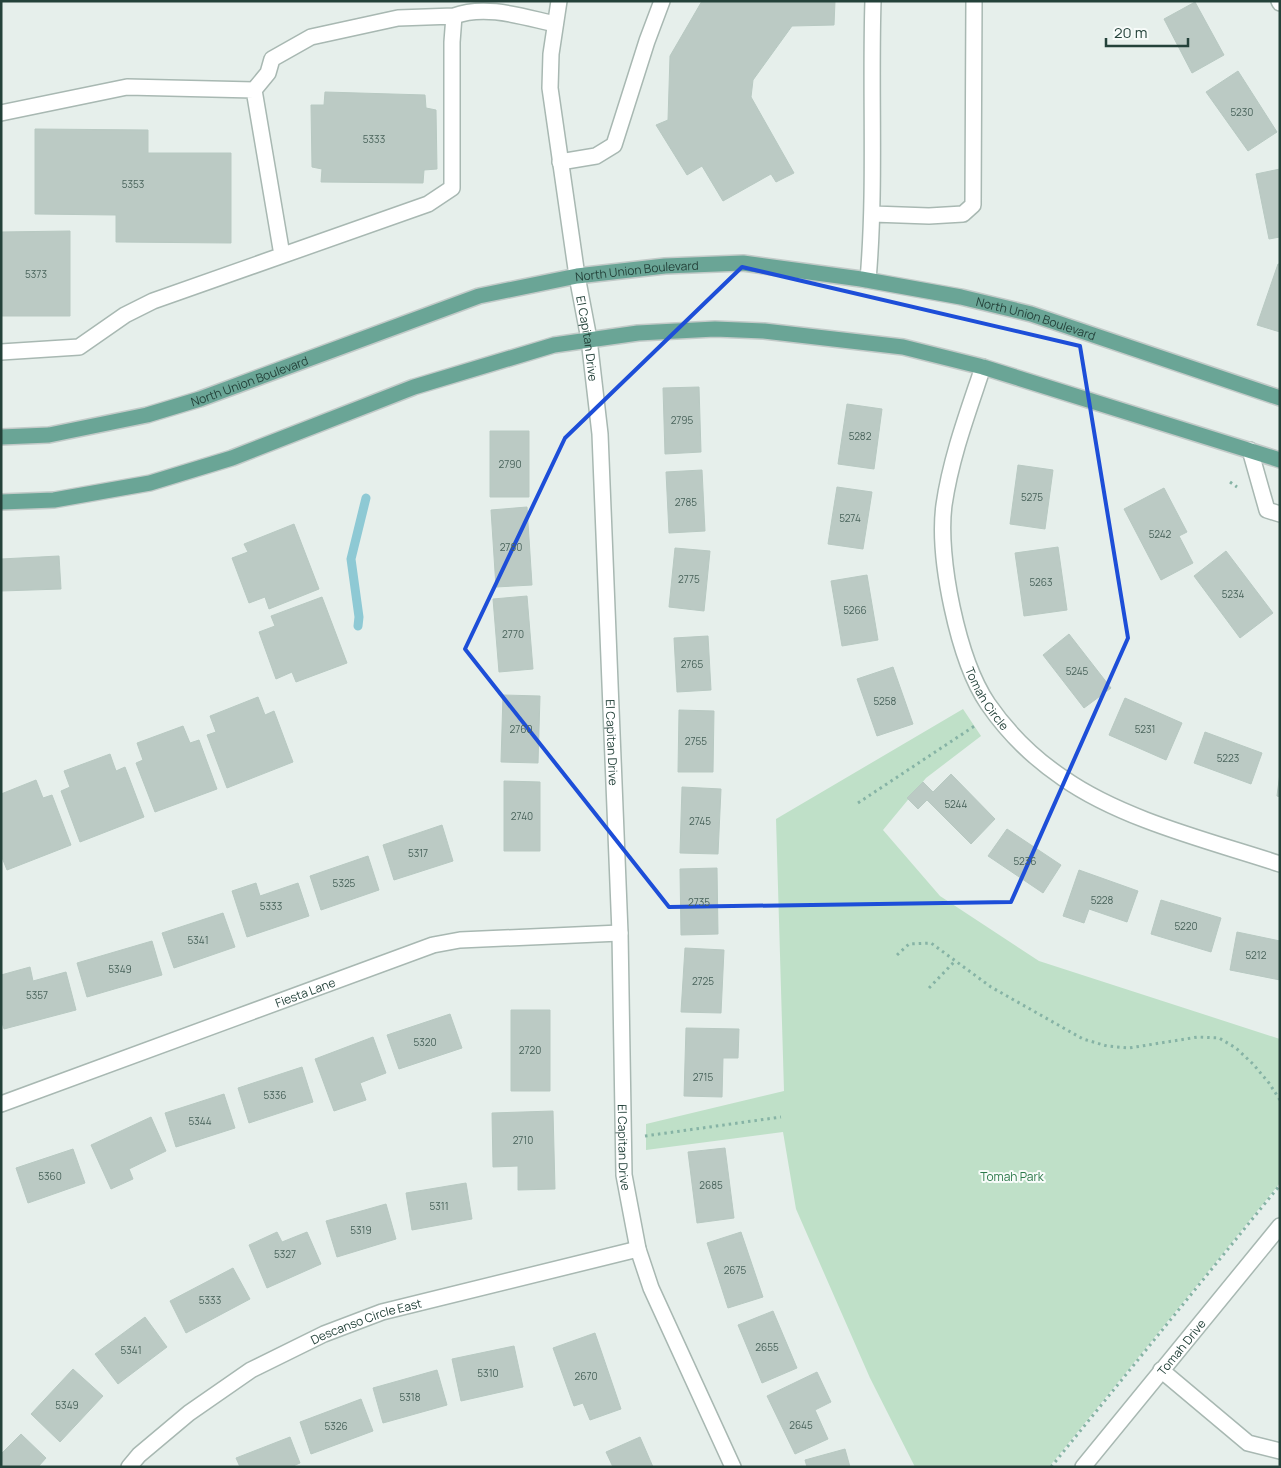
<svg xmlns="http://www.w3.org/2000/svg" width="1281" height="1468" viewBox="0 0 1281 1468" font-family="Manrope,sans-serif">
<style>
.green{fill:#bfe0c8}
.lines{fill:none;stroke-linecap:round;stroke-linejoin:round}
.stream{stroke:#8ec9d4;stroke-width:9}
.building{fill:#bbcac4;stroke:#b8c9c2}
.service-casing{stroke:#a8b8b2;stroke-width:18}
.minor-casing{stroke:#a8b8b2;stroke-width:18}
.primary-casing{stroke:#c2cac8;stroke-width:18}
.path{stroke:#86b3a5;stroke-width:3;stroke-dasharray:2.5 4;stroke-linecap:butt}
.service{stroke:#fff;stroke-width:15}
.minor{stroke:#fff;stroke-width:15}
.primary{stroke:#6aa596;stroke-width:15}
.marked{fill:none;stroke:#1d4ed8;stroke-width:4;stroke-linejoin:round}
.labels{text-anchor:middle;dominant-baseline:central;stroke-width:4;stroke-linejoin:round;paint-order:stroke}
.number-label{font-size:10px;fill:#4a645c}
.street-label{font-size:12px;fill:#24423a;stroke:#f7fbf9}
.park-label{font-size:12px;fill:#2d7a4b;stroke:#f7fbf9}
</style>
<rect width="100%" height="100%" fill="#e6efeb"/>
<path class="green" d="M963,709l18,27 -55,42 -43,52 57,66 99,65 241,78v144l-231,284h-134l-45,-89 -74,-169 -13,-77 -137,18v-26l138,-33 -8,-272z"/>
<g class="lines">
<path class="stream" d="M358,626l1,-9 -8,-58 15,-61"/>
</g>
<path class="building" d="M702,1h133l-1,24 -42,1 -39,54 -2,17 43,76 -18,9 -5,-8 -48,27 -21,-35 -15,9 -31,-50 12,-5 2,-64z
M1195,2l29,53 -32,18 -28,-54z
M1238,71l39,61 -29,19 -42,-59z
M325,92l100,3 1,13 10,2 1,59 -13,1 -1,13 -102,-1 1,-13 -10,-2 -1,-62h13z
M35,129l113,1v23h83v90l-115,-1v-27l-81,-1z
M1280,169v68l-11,2 -13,-65z
M70,231v85h-69v-84z
M1278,264h2v68l-23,-7z
M699,387l2,65 -36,2 -2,-66z
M847,404l35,5 -8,60 -36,-5z
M490,431h39v66h-39z
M1018,465l35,5 -8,59 -35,-5z
M702,470l3,61 -36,2 -3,-61z
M837,487l35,5 -9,57 -35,-5z
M1164,488l23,44 -8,4 14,27 -32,17 -37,-71z
M527,507l5,78 -36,2 -5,-77z
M294,524l25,65 -50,20 -4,-12 -16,6 -17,-45 16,-6 -4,-8z
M1058,547l9,63 -43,6 -9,-63z
M675,548l35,3 -6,60 -35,-4z
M1226,551l47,62 -33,25 -46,-62z
M59,556l2,33 -60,2v-32z
M867,575l11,65 -36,6 -11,-65z
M527,596l6,73 -34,3 -6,-73z
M322,597l25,66 -51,19 -4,-10 -16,7 -17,-47 16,-6 -4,-10z
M1069,634l42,54 -27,20 -41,-53z
M708,636l3,54 -34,2 -3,-54z
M893,667l20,57 -36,12 -20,-57z
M503,695l37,1 -2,67 -37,-1z
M258,697l7,18 9,-4 19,51 -66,26 -20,-53 9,-3 -6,-16z
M1125,698l57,25 -16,37 -57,-25z
M679,710l35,1 -1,61h-35z
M183,726l7,17 9,-3 18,49 -62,23 -19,-49 7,-3 -6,-17z
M1205,732l57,21 -11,31 -57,-21z
M110,754l6,17 9,-4 19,50 -64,25 -19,-51 9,-4 -6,-16z
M1280,773v24l-3,-1z
M951,774l44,45 -24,25 -44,-44 -9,9 -11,-11 16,-16 10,10z
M36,780l7,18 9,-3 19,50 -64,25 -6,-15v-61z
M504,781l36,1v69h-36z
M682,787l39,2 -3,65 -38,-1z
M442,825l11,36 -59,19 -11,-35z
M1007,829l54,36 -18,28 -55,-37z
M368,856l11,34 -58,20 -11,-34z
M717,868l1,66 -37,1 -1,-66z
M1079,870l59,21 -11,31 -38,-13 -5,14 -21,-7z
M256,883l4,13 38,-13 11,33 -62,21 -15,-46z
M1161,900l60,18 -10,34 -60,-18z
M223,913l12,34 -61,21 -12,-35z
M1237,932l43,9v39l-50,-10z
M152,941l10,34 -75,22 -10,-34z
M685,948l39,2 -3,63 -40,-1z
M30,967l3,14 33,-9 10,38 -72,19 -3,-10v-44z
M511,1010h39v81h-39z
M450,1014l12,34 -63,21 -12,-34z
M686,1028l53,1 -1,29h-15l-1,39 -38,-1z
M373,1037l13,36 -26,10 6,17 -32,11 -19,-52z
M302,1067l11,35 -64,21 -11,-35z
M224,1094l11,34 -59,19 -11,-34z
M553,1111l2,78 -37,1v-24l-25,1 -1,-54z
M151,1117l15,34 -37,18 4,10 -22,10 -20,-44z
M725,1148l9,70 -37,5 -9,-71z
M73,1149l12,34 -57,20 -12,-35z
M466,1183l6,36 -60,11 -6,-37z
M386,1204l10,35 -59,18 -11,-36z
M277,1232l5,10 25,-10 14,32 -54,24 -18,-43z
M741,1232l22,65 -35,11 -21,-65z
M233,1268l17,31 -64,34 -16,-32z
M773,1311l24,57 -35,15 -24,-58z
M145,1317l22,30 -49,37 -23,-30z
M595,1333l26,76 -31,11 -7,-17 -9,3 -21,-58z
M514,1346l9,41 -62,14 -9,-42z
M73,1369l30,27 -43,46 -29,-28z
M437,1370l10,35 -64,18 -10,-35z
M817,1372l14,30 -16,8 13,29 -33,15 -28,-58z
M361,1399l12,32 -62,23 -11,-32z
M21,1434l25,24 -8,9h-37v-13z
M290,1437l10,26 -9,4h-51l-4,-9z
M640,1437l13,30h-40l-7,-15z
M845,1449l5,18h-43l-2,-7z"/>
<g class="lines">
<g class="service-casing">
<path id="service" d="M254,90l28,165
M1,113l126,-26 127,3 14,-17 4,-14 39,-22 87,-19 56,-2
M560,162l36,-6 18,-11 33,-104 15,-40
M873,214l56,2 34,-2 10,-9 1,-204
M868,280c8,-93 2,-186 5,-279
M1,352l78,-5 46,-32 28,-14 275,-97 24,-16v-146l2,-26c32,-12 69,1 101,8
M1250,450l17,60 13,4
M1161,1370l87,73 32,8"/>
</g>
<g class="minor-casing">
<g id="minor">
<path id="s1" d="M559,1l-8,53 -1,34 27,188 12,63 11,95 20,499 4,242 14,74 13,39 82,179"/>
<path d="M1279,1l1,2"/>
<path id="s2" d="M983,367c-15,45 -32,90 -39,138 -7,52 14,155 44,199 20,29 47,55 75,74 60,42 147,63 217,86"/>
<path id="s3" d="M1,1104l432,-159 27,-5 160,-7"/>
<path id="s4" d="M129,1467l10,-12 50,-42 62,-43 73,-36 58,-22 256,-63"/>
<path id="s5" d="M1083,1467l197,-241"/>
</g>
</g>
<g class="primary-casing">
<g id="primary">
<path id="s6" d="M1,437l48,-2 98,-20 53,-16 279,-103 98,-20 88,-10 78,-3 118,16 100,18 70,17 249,84"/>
<path d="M1,502l53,-2 96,-17 82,-25 182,-71 140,-42 84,-12 77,-4 49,2 139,16 80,20 297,93"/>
</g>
</g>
<path class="path" d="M1230,482l7,5
M858,803l118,-78
M897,955l12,-11 22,-1 60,44 92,52 24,7 22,2 69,-11 21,1 17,10 17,16 16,19 11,17
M929,988l26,-27
M645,1136l136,-19
M1051,1467l229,-282"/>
<use href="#service" class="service"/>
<use href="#minor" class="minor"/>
<use href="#primary" class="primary"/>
</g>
<path class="marked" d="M742,267l338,79 48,292 -117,264 -342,5 -204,-258 100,-211z"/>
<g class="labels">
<g class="number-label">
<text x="1242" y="112">5230</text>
<text x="374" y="139">5333</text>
<text x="133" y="184">5353</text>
<text x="36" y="274">5373</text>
<text x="682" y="420">2795</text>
<text x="860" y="436">5282</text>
<text x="510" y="464">2790</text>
<text x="1032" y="497">5275</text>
<text x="686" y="502">2785</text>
<text x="850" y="518">5274</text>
<text x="1160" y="534">5242</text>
<text x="511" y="547">2780</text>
<text x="689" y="579">2775</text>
<text x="1041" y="582">5263</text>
<text x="1233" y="594">5234</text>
<text x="855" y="610">5266</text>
<text x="513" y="634">2770</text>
<text x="692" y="664">2765</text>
<text x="1077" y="671">5245</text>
<text x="885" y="701">5258</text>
<text x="521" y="729">2760</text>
<text x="1145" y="729">5231</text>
<text x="696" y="741">2755</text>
<text x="1228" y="758">5223</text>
<text x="956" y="804">5244</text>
<text x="522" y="816">2740</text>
<text x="700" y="821">2745</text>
<text x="418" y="853">5317</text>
<text x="1025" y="861">5236</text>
<text x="344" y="883">5325</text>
<text x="1102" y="900">5228</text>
<text x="699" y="902">2735</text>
<text x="271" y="906">5333</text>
<text x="1186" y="926">5220</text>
<text x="198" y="940">5341</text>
<text x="1256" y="955">5212</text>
<text x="120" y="969">5349</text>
<text x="703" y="981">2725</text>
<text x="37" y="995">5357</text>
<text x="425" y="1042">5320</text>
<text x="530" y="1050">2720</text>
<text x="703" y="1077">2715</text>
<text x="275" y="1095">5336</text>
<text x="200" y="1121">5344</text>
<text x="523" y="1140">2710</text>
<text x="50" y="1176">5360</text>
<text x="711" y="1185">2685</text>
<text x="439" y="1206">5311</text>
<text x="361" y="1230">5319</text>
<text x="285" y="1254">5327</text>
<text x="735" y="1270">2675</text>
<text x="210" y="1300">5333</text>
<text x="767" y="1347">2655</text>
<text x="131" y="1350">5341</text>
<text x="488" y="1373">5310</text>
<text x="586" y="1376">2670</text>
<text x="410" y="1397">5318</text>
<text x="67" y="1405">5349</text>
<text x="801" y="1425">2645</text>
<text x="336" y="1426">5326</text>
</g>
<g class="street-label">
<text stroke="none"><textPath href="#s6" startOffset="661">North Union Boulevard</textPath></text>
<text stroke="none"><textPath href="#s6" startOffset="1066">North Union Boulevard</textPath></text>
<text stroke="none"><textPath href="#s1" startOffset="341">El Capitan Drive</textPath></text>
<text stroke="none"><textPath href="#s6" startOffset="256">North Union Boulevard</textPath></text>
<text stroke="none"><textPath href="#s2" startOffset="345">Tomah Circle</textPath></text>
<text stroke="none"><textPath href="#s1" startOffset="746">El Capitan Drive</textPath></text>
<text stroke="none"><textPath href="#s3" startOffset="324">Fiesta Lane</textPath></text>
<text stroke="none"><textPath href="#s1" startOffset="1151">El Capitan Drive</textPath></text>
<text stroke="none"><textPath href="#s4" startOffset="282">Descanso Circle East</textPath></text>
<text stroke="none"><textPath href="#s5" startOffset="155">Tomah Drive</textPath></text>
</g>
<g class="park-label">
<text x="1012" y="1176">Tomah Park</text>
</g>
</g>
<rect width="1281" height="1468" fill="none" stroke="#24423a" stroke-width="5"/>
<path d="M1106 38v8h82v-8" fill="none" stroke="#24423a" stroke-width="2.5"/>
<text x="1114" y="38" font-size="15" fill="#24423a" stroke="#f7fbf9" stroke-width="4" paint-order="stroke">20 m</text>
</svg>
